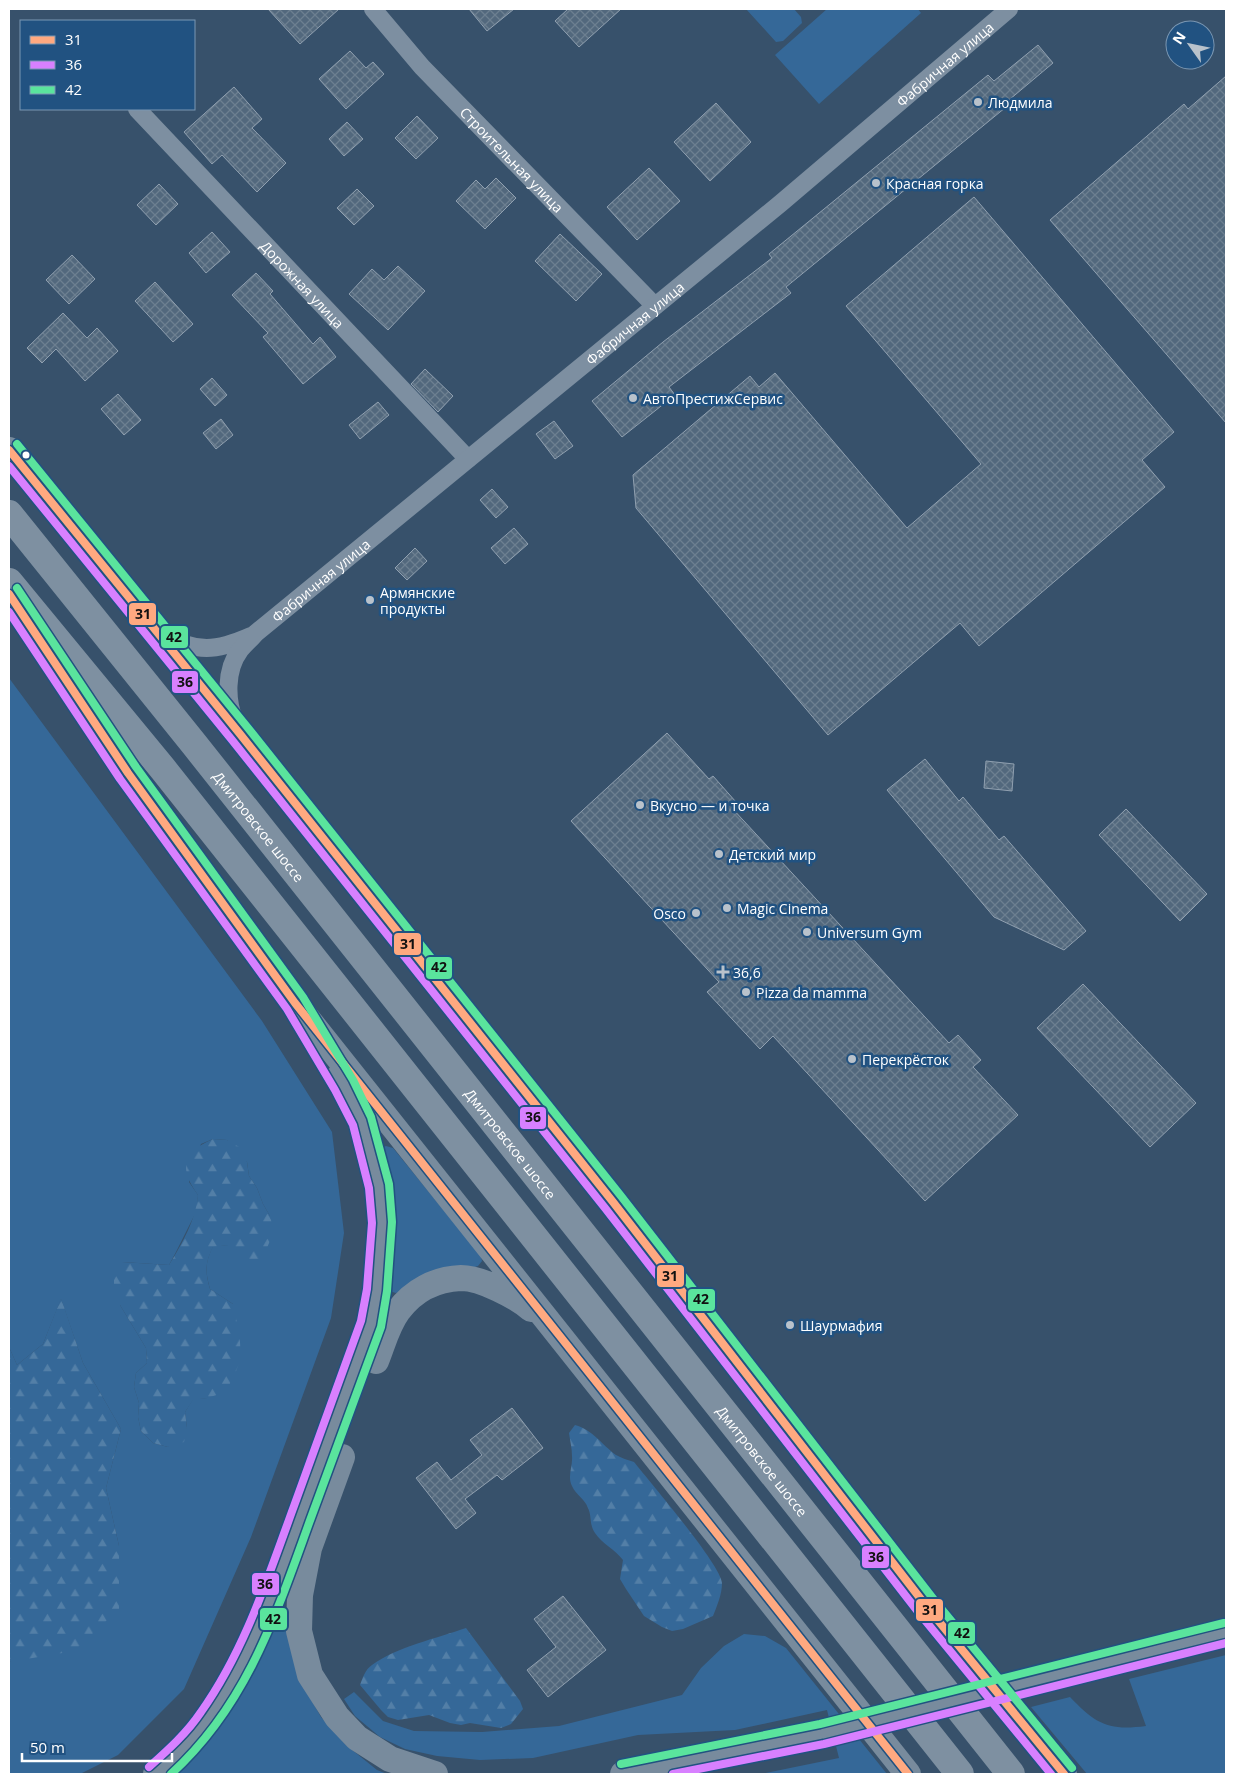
<svg xmlns="http://www.w3.org/2000/svg" width="1235" height="1783" viewBox="0 0 1235 1783" font-family="'Open Sans',sans-serif">
<style>
.green{fill:#356898;fill-rule:evenodd}
.forest{fill:url(#forest-firs)}
.building{fill:url(#building-cross-hatch);stroke:#90a0b0}
.lines{fill:none;stroke-linecap:round;stroke-linejoin:round}
.street{stroke:#7d8fa1;stroke-width:18}
.secondary{stroke:#788b9d;stroke-width:26}
.highway{stroke:#7e90a1;stroke-width:28}
.secondary-bridge{stroke:#788b9d;stroke-width:26}
.bus-1-casing{stroke:#215281;stroke-width:11}
.bus-2-casing{stroke:#215281;stroke-width:11}
.bus-3-casing{stroke:#215281;stroke-width:11}
.bus-1{stroke:#ffa980;stroke-width:8}
.bus-2{stroke:#d880ff;stroke-width:8}
.bus-3{stroke:#5ae49d;stroke-width:8}
.poi-dot{fill:#b9c2cb;stroke:#215281;stroke-width:2}
.bus-dot{fill:#fff;stroke:#215281;stroke-width:2}
.labels{text-anchor:middle;dominant-baseline:central;stroke-width:5;stroke-linejoin:round;paint-order:stroke}
.street-label{font-size:14px;fill:#fff;stroke:#215281}
.poi-label{font-size:14px;fill:#fff;stroke:#215281;text-anchor:start}
.line-badge{stroke:#215281;stroke-width:2}
.pale-badge-label{font-size:14px;text-anchor:middle;font-weight:bold;fill:#111}
</style>
<defs>
<pattern id="forest-firs" width="22" height="20" patternUnits="userSpaceOnUse" patternTransform="scale(1.25)"><rect width="22" height="20" fill="#356898"/><path d="M5 1l3.5 6h-7zM16 11l3.5 6h-7z" fill="#537fa7"/></pattern>
<pattern id="building-cross-hatch" width="8" height="8" patternUnits="userSpaceOnUse" patternTransform="scale(1.25)"><rect width="8" height="8" fill="#52687d"/><path d="M0 0l8 8M0 8l8-8" fill="none" stroke="#6c7f90"/></pattern>
</defs>
<rect width="100%" height="100%" fill="#37516b"/>
<path class="green" d="M746,9h48l7,8 1,6 -19,18 -7,1z
M827,9h91l3,4 -102,91 -44,-49z
M9,678l253,343 70,111 12,101 -13,85 -80,219 -67,152 -66,66 -38,19h-71v-112l5,-2 105,-114 -13,-58 15,-59 -38,-66 -22,-64 -18,45 -26,21 -8,-18zM213,1139l14,1 20,22 2,14 8,12 6,16 7,12 -42,29 -15,1c-8,17 -8,25 -3,43l23,15 -26,94 -14,1 -8,13 2,16 -19,19 -15,-4 -12,-12 -3,-14 1,-14 -5,-16 2,-14 11,-10 -1,-15 -26,-43 2,-43 47,3 7,-13 21,-42 1,-15 -9,-13 12,-38z
M386,1146l7,2 88,108 1,5 -4,5 -75,25 -7,2 -7,-2 -8,-143z
M282,1612h3l3,4 12,64 21,37 25,28 31,25 10,4h-213l56,-66 24,-38z
M744,1634l21,2 21,12 101,126h-126l78,-16 -12,-48 -92,20 -97,5 -105,23 -53,2 -43,-4 -32,-7 -25,-12 -25,-21 -11,-17 10,-7 29,29 31,10 68,1 77,-6 123,-31 19,-27 23,-22z
M1226,1655v119h-139l-56,-67 39,-10c26,27 38,34 76,29l-17,-47z"/>
<path class="forest" d="M213,1139l14,1 14,8 6,14 2,14 8,12 6,16 7,12 4,15 -12,29 -13,7 -21,-22 -15,2c-8,16 -8,25 -3,42l23,15c4,19 10,39 6,59 -3,10 -9,20 -13,29l-19,6 -14,2 -8,12 2,16 -3,14 -16,5 -15,-4 -12,-12 -3,-14 1,-14 -5,-16 2,-14 11,-10 -1,-15 -26,-43 -6,-14v-17l8,-12 47,3c13,-21 27,-46 29,-70 -20,-27 -15,-43 15,-56z
M61,1298l22,65 38,66 -15,59 13,58v63l-45,42 -65,11v-315l8,18 26,-21z
M575,1425c18,5 26,19 41,30 5,3 12,5 18,7 15,19 87,103 88,121 0,11 -5,23 -9,33l-30,13 -11,2 -10,-4 -18,-11 -18,-27 -6,-10 3,-19c-8,-11 -21,-16 -28,-27 -6,-9 -3,-17 -7,-25 -3,-9 -12,-13 -16,-22 -5,-10 1,-20 0,-30 0,-8 -2,-15 -3,-23z
M466,1628l54,73 3,8 -12,15 -10,4 -31,-5 -9,2 -11,-2 -21,-8 -31,5 -10,-3 -7,-7 -21,-25c3,-8 5,-15 12,-20 24,-18 66,-27 94,-37z"/>
<path class="building" d="M268,9h71l-39,35z
M469,9h45l-27,22z
M568,9h53l-42,38 -24,-26z
M1038,45l15,18 -44,37 2,3 -225,184 5,6 -122,94 6,8 -53,42 -30,-36 71,-59 109,-84 -3,-4 219,-179 6,6z
M350,51l16,17 7,-6 11,12 -38,35 -27,-30z
M1226,76v347l-176,-203 134,-116 4,5z
M234,87l28,32 -10,9 34,35 -29,29 -35,-37 -10,9 -28,-32z
M716,103l35,39 -41,39 -36,-39z
M417,116l21,22 -22,21 -21,-21z
M347,122l16,17 -19,17 -15,-17z
M649,168l31,33 -43,39 -30,-33z
M496,178l20,20 -31,31 -29,-28 20,-21 9,9z
M159,184l19,20 -22,21 -19,-20z
M357,189l17,17 -20,19 -17,-17z
M974,197l200,235 -32,28 23,27 -186,159 -19,-23 -132,112 -192,-227 -3,-33 117,-99 9,11 16,-14 132,155 74,-64 -135,-158z
M212,232l18,20 -24,21 -17,-20z
M560,234l42,40 -26,27 -41,-40z
M72,255l23,24 -26,25 -23,-24z
M398,266l27,25 -37,39 -39,-36 23,-25 12,11z
M256,273l17,18 -3,3 43,50 7,-7 16,20 -33,27 -40,-47 5,-4 -36,-38z
M155,282l38,42 -20,18 -38,-41z
M63,313l24,25 10,-10 21,23 -33,30 -29,-32 -14,14 -15,-15z
M425,369l28,27 -15,16 -27,-28z
M212,378l15,17 -12,11 -15,-17z
M118,394l23,26 -17,15 -23,-26z
M378,402l11,13 -29,24 -11,-14z
M221,419l12,16 -17,14 -13,-16z
M554,421l19,25 -18,13 -19,-25z
M492,489l16,18 -12,11 -16,-18z
M514,528l14,16 -23,20 -14,-16z
M415,548l12,13 -20,19 -12,-12z
M667,733l42,46 4,-3 23,26 -5,5 218,236 9,-8 23,25 -8,7 45,48 -93,86 -152,-165 -13,13 -53,-57 12,-10 -148,-161z
M925,759l34,42 4,-4 36,43 5,-4 82,95 -22,19 -70,-33 -107,-127z
M986,761l28,3 -2,27 -28,-3z
M1126,809l81,85 -27,27 -81,-86z
M1083,984l113,119 -46,44 -113,-119z
M512,1408l31,40 -41,32 -5,-5 -32,24 11,14 -20,16 -40,-51 21,-16 14,18 31,-25 -12,-15z
M563,1596l43,54 -58,47 -21,-27 29,-23 -22,-28z"/>
<g class="lines">
<g class="street">
<path id="s1" d="M373,9l49,58 233,239"/>
<path id="s2" d="M137,109l331,350"/>
<path d="M163,633c33,21 54,18 88,3"/>
<path id="s3" d="M235,722c-9,-21 -10,-52 5,-72 5,-6 11,-11 16,-17l525,-430 228,-194"/>
</g>
<path class="secondary" d="M9,450l231,284 373,468 314,405 137,167
M23,615l105,158 167,230 613,771
M376,1361c7,-17 11,-35 22,-50 15,-20 37,-32 63,-33 20,0 55,18 70,31
M342,1457l-33,91 -9,47 -1,36 11,44 27,42 20,21 33,21 45,15
M1109,1664l117,-31
M156,1774c82,-63 113,-171 147,-264 23,-62 45,-124 68,-186 16,-89 16,-167 -32,-247
M623,1774l199,-40"/>
<g class="highway">
<path id="s4" d="M9,514l185,230 817,1030"/>
<path d="M9,582l154,187 797,1005"/>
</g>
<path class="secondary-bridge" d="M822,1734l287,-70"/>
<g class="bus-1-casing">
<path id="bus-1" d="M9,450l231,284 373,468 314,405 137,167
M9,594l119,179 167,230 613,771"/>
</g>
<g class="bus-2-casing">
<path id="bus-2" d="M9,466l223,274 373,468 314,405 132,161
M9,612l111,167 167,230 48,81 18,35 16,63 3,35 -5,66 -6,32c-22,62 -45,123 -67,185 -26,71 -49,144 -93,206 -14,21 -33,38 -52,55
M673,1774l151,-30 402,-101"/>
</g>
<g class="bus-3-casing">
<path id="bus-3" d="M17,444l231,284 373,468 314,405 137,167
M17,588l119,179 167,230 50,83 18,37 18,67 3,38 -5,69 -6,36c-23,63 -46,125 -69,188 -35,96 -63,188 -141,259
M621,1764l199,-40 404,-101"/>
</g>
<use href="#bus-1" class="bus-1"/>
<use href="#bus-2" class="bus-2"/>
<use href="#bus-3" class="bus-3"/>
</g>
<g class="poi-dot">
<circle cx="978" cy="102" r="5"/>
<circle cx="876" cy="183" r="5"/>
<circle cx="633" cy="398" r="5"/>
<circle cx="370" cy="600" r="5"/>
<circle cx="640" cy="805" r="5"/>
<circle cx="719" cy="854" r="5"/>
<circle cx="727" cy="908" r="5"/>
<circle cx="696" cy="913" r="5"/>
<circle cx="807" cy="932" r="5"/>
<path d="M720.5 964.5h5v5h5v5h-5v5h-5v-5h-5v-5h5z"/>
<circle cx="746" cy="992" r="5"/>
<circle cx="852" cy="1059" r="5"/>
<circle cx="790" cy="1325" r="5"/>
</g>
<circle class="bus-dot" cx="26" cy="455" r="4.5"/>
<g class="labels">
<g class="street-label">
<text stroke="none"><textPath href="#s3" startOffset="992">Фабричная улица</textPath></text>
<text stroke="none"><textPath href="#s1" startOffset="205">Строительная улица</textPath></text>
<text stroke="none"><textPath href="#s2" startOffset="241">Дорожная улица</textPath></text>
<text stroke="none"><textPath href="#s3" startOffset="588">Фабричная улица</textPath></text>
<text stroke="none"><textPath href="#s3" startOffset="182">Фабричная улица</textPath></text>
<text stroke="none"><textPath href="#s4" startOffset="400">Дмитровское шоссе</textPath></text>
<text stroke="none"><textPath href="#s4" startOffset="805">Дмитровское шоссе</textPath></text>
<text stroke="none"><textPath href="#s4" startOffset="1210">Дмитровское шоссе</textPath></text>
</g>
<g class="poi-label">
<text x="988" y="102">Людмила</text>
<text x="886" y="183">Красная горка</text>
<text x="643" y="398">АвтоПрестижСервис</text>
<text x="380" y="592">Армянские<tspan x="380" dy="16">продукты</tspan></text>
<text x="650" y="805">Вкусно — и точка</text>
<text x="729" y="854">Детский мир</text>
<text x="737" y="908">Magic Cinema</text>
<text x="686" y="913" text-anchor="end">Osco</text>
<text x="817" y="932">Universum Gym</text>
<text x="733" y="972">36,6</text>
<text x="756" y="992">Pizza da mamma</text>
<text x="862" y="1059">Перекрёсток</text>
<text x="800" y="1325">Шаурмафия</text>
</g>
</g>
<g class="line-badge">
<rect x="128" y="602" width="29" height="24" rx="5" fill="#ffa980"/>
<rect x="160" y="625" width="29" height="24" rx="5" fill="#5ae49d"/>
<rect x="171" y="670" width="28" height="24" rx="5" fill="#d880ff"/>
<rect x="393" y="932" width="29" height="24" rx="5" fill="#ffa980"/>
<rect x="425" y="956" width="28" height="24" rx="5" fill="#5ae49d"/>
<rect x="519" y="1106" width="28" height="24" rx="5" fill="#d880ff"/>
<rect x="656" y="1264" width="29" height="24" rx="5" fill="#ffa980"/>
<rect x="687" y="1288" width="29" height="24" rx="5" fill="#5ae49d"/>
<rect x="861" y="1545" width="29" height="24" rx="5" fill="#d880ff"/>
<rect x="251" y="1572" width="29" height="24" rx="5" fill="#d880ff"/>
<rect x="915" y="1598" width="29" height="24" rx="5" fill="#ffa980"/>
<rect x="259" y="1607" width="29" height="24" rx="5" fill="#5ae49d"/>
<rect x="947" y="1621" width="29" height="24" rx="5" fill="#5ae49d"/>
</g>
<g class="pale-badge-label">
<text x="143" y="619">31</text>
<text x="174" y="642">42</text>
<text x="185" y="687">36</text>
<text x="408" y="949">31</text>
<text x="439" y="972">42</text>
<text x="533" y="1122">36</text>
<text x="670" y="1281">31</text>
<text x="701" y="1304">42</text>
<text x="876" y="1562">36</text>
<text x="265" y="1589">36</text>
<text x="930" y="1615">31</text>
<text x="273" y="1624">42</text>
<text x="962" y="1638">42</text>
</g>
<rect width="1235" height="1783" fill="none" stroke="#ffffff" stroke-width="20"/>
<rect x="20" y="20" width="175" height="90" fill="#215281" stroke="#7a97b3"/>
<rect x="30" y="36" width="25" height="8" fill="#ffa980" stroke="#7a97b3"/>
<text x="65" y="45" font-size="15" fill="#ffffff">31</text>
<rect x="30" y="61" width="25" height="8" fill="#d880ff" stroke="#7a97b3"/>
<text x="65" y="70" font-size="15" fill="#ffffff">36</text>
<rect x="30" y="86" width="25" height="8" fill="#5ae49d" stroke="#7a97b3"/>
<text x="65" y="95" font-size="15" fill="#ffffff">42</text>
<g transform="translate(1190 45) rotate(303)"><circle r="24" fill="#215281" stroke="#7a97b3"/>
<path d="M0-4L9 19L0 12L-9 19Z" fill="#b9c2cb"/>
<text y="-8" font-size="14" font-weight="bold" text-anchor="middle" fill="#ffffff">N</text>
</g>
<path d="M22 1753v8h150v-8" fill="none" stroke="#ffffff" stroke-width="2.5"/>
<text x="30" y="1753" font-size="15" fill="#ffffff" stroke="#215281" stroke-width="4" paint-order="stroke">50 m</text>
</svg>
